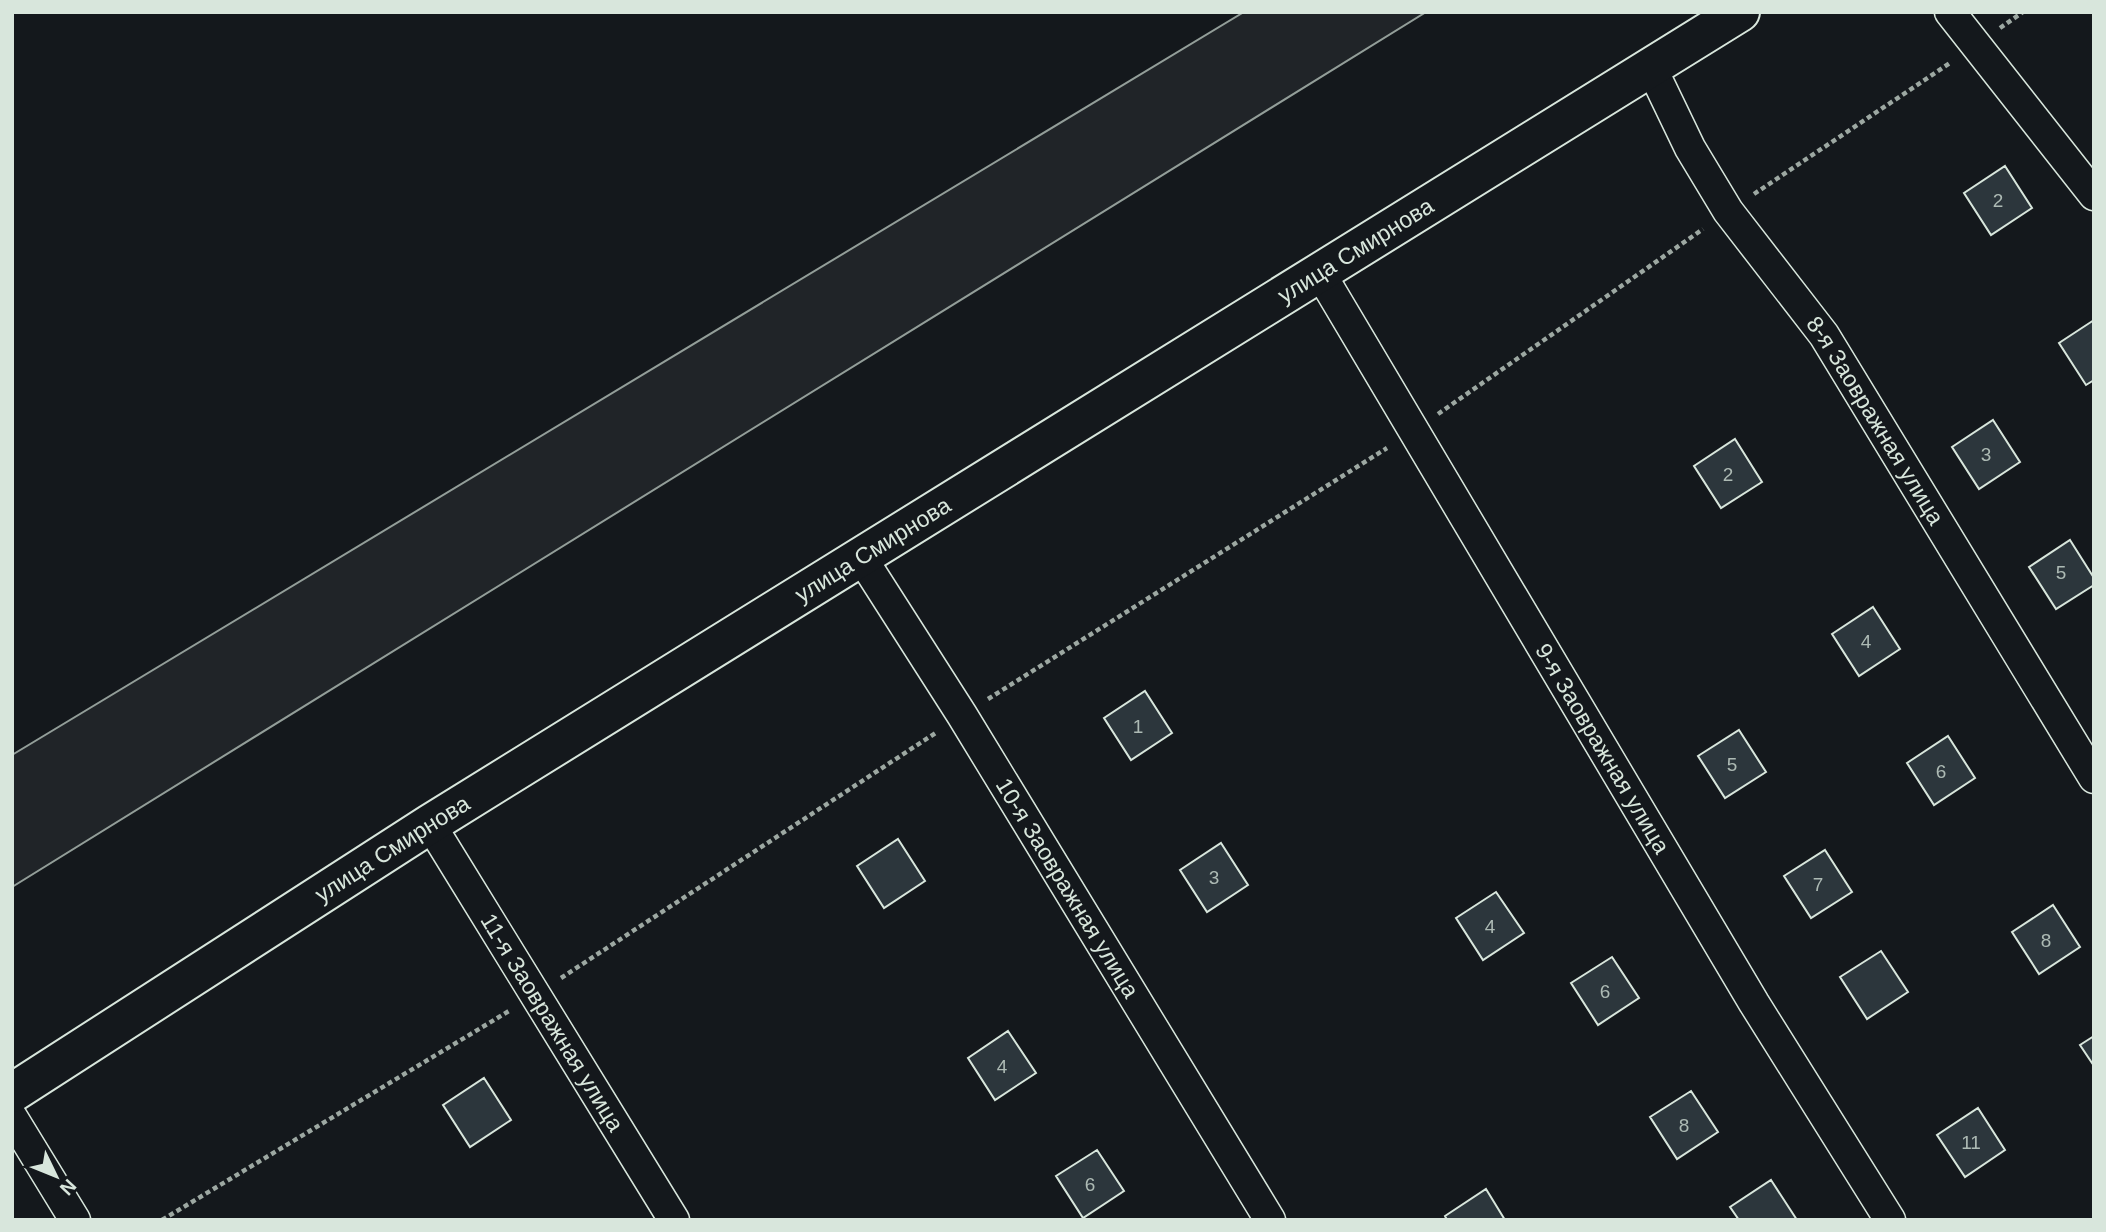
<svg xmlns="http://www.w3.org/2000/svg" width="2106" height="1232" viewBox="0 0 2106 1232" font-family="Arial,sans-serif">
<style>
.green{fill:#202428;stroke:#939e99;stroke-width:2}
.building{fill:#2c363c;stroke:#d8e6dc;stroke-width:2}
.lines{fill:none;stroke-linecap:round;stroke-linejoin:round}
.minor-casing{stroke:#d8e6dc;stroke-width:33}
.secondary-casing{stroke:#d8e6dc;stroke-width:42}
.path{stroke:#9da8a2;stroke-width:4.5;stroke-dasharray:5 3.5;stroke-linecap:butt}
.minor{stroke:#14181c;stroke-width:30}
.secondary{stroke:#14181c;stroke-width:38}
.labels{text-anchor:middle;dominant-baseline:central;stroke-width:5;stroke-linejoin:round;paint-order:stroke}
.number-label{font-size:19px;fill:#adbab4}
.street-label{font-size:23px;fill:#d8e6dc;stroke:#14181c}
</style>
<rect width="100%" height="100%" fill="#14181c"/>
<path class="green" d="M1244,12h182l-1414,875v-132z"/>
<path class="building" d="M2005,166l27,42 -41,27 -27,-42z
M2094,320v60l-8,5 -27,-42z
M1993,420l27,42 -41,27 -27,-42z
M1735,439l27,43 -41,26 -27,-42z
M2070,540l24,38v7l-38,24 -27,-42z
M1873,607l27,42 -41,27 -27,-42z
M1145,691l27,42 -41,27 -27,-42z
M1739,730l27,42 -41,26 -27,-42z
M1948,736l27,42 -41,27 -27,-42z
M898,839l27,42 -41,27 -27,-42z
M1221,843l27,42 -41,27 -27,-42z
M1825,850l27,42 -41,26 -27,-42z
M1496,892l28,41 -41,27 -27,-42z
M2053,905l27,42 -41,27 -27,-42z
M1881,951l27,41 -41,27 -27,-42z
M1612,957l27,41 -41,27 -27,-42z
M1008,1031l28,42 -41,27 -27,-42z
M2094,1036v30l-14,-21z
M484,1078l27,42 -41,27 -27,-42z
M1691,1091l27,41 -41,27 -27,-42z
M1978,1108l27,42 -40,27 -28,-42z
M1097,1150l27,41 -41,27 -27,-42z
M1771,1180l26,40h-58l-9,-13z
M1486,1189l19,31h-58l-2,-4z"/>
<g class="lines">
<g class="minor-casing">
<g id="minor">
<path d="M1950,12l144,183"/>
<path id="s1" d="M1651,67l39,81 38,63 96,124 270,443"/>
<path id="s2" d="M1320,273l434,730 136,217"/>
<path id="s3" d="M861,557l101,158 308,505"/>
<path id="s4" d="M430,824l244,396"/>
<path d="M12,1117l63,103"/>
</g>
</g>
<g class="secondary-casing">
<g id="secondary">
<path id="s5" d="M12,1093l418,-269 1310,-812"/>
</g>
</g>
<path class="path" d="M2000,28l23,-16
M1754,194l196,-131
M1438,414l265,-185
M988,699l399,-251
M561,978l376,-246
M162,1220l347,-209"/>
<use href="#minor" class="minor"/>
<use href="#secondary" class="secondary"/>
</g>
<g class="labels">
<g class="number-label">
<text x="1998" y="200">2</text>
<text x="1986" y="454">3</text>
<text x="1728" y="474">2</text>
<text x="2061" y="572">5</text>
<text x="1866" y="641">4</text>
<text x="1138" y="726">1</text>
<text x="1732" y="764">5</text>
<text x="1941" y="771">6</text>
<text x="1214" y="877">3</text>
<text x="1818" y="884">7</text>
<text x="1490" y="926">4</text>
<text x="2046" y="940">8</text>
<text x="1605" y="991">6</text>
<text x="1002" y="1066">4</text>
<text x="1684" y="1125">8</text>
<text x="1971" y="1142">11</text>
<text x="1090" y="1184">6</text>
</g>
<g class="street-label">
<text stroke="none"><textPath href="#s5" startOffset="1586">улица Смирнова</textPath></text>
<text stroke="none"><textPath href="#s1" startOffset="420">8-я Заовражная улица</textPath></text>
<text stroke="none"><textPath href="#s5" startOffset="1018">улица Смирнова</textPath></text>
<text stroke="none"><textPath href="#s2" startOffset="553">9-я Заовражная улица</textPath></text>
<text stroke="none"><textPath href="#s5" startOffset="452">улица Смирнова</textPath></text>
<text stroke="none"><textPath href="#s3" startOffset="390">10-я Заовражная улица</textPath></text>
<text stroke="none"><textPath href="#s4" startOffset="233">11-я Заовражная улица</textPath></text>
</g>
</g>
<rect width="2106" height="1232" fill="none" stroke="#d8e6dc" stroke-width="28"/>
<g transform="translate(56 1176) rotate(133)" stroke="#14181c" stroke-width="5" paint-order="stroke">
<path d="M0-5L12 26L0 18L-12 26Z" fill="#d8e6dc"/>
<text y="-10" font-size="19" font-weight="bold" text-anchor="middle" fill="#d8e6dc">N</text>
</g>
</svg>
